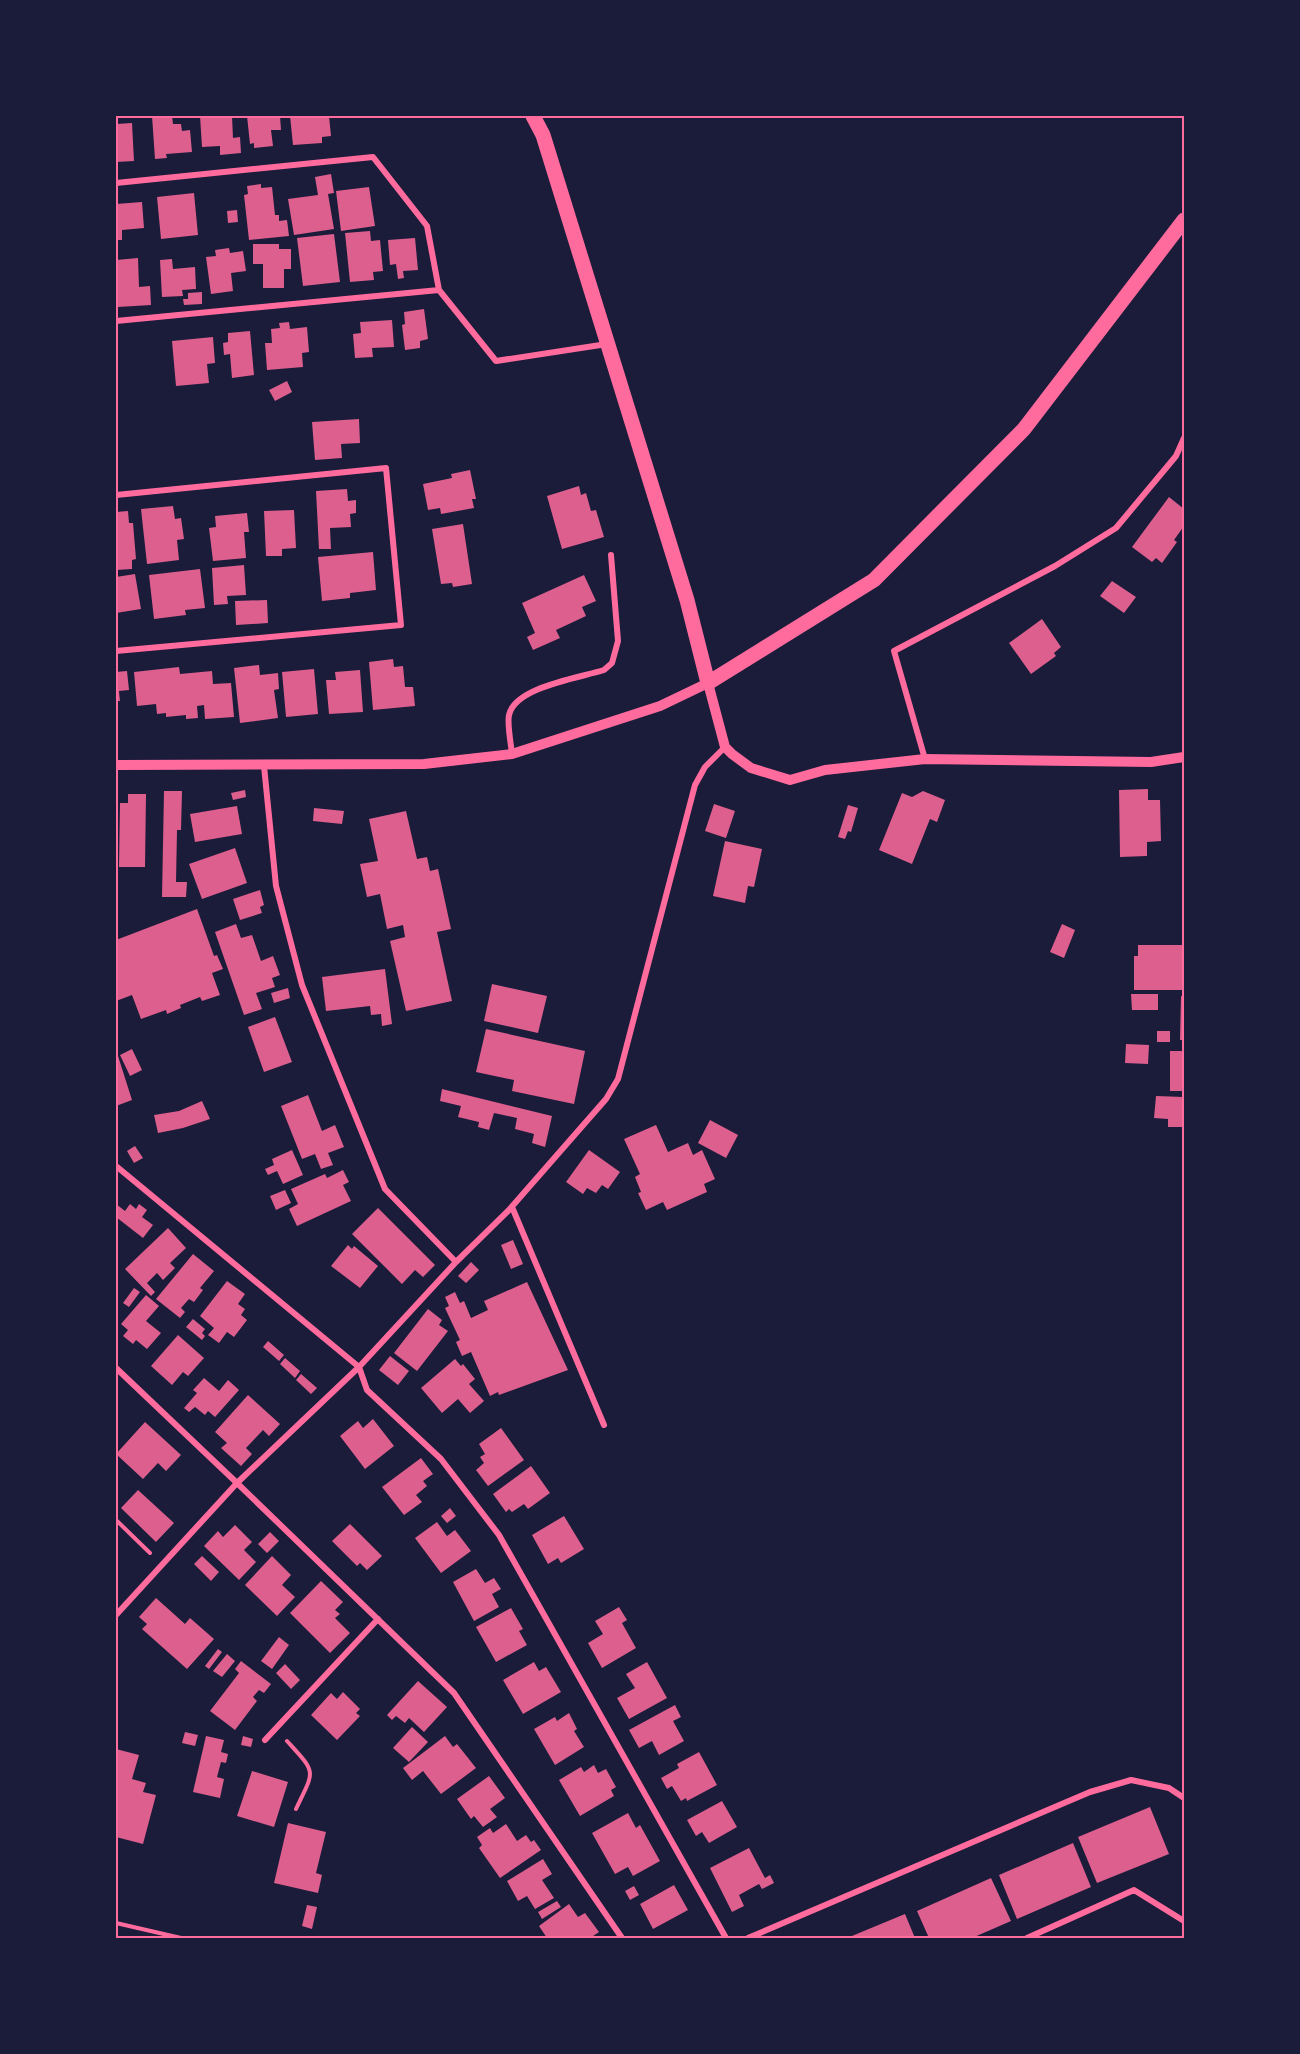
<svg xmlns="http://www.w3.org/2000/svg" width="1300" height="2054" viewBox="0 0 1300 2054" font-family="'Exo 2',sans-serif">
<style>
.building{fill:#dd5f8e}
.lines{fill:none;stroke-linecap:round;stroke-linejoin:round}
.path{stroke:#ff6b9d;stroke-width:4}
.minor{stroke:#ff6b9d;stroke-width:6}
.tertiary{stroke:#ff6b9d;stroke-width:10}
.primary{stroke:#ff6b9d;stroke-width:15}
.neatline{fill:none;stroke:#ff6b9d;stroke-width:2}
</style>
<rect width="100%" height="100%" fill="#1b1b3a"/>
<path class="building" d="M152,116h20l1,8h8l1,7 8,-1 2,22 -26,2 1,4 -12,1z
M200,116h32l1,22 7,-1 1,16 -21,2v-9l-18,1z
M247,116h33l1,14h-10l2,16 -19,2v-5l-4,1z
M290,116h39l2,20 -9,1v6l-29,2z
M132,123l2,38 -18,1v-38z
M331,174l3,19 -6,1 6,35 -40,6 -6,-36 30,-4 -3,-18z
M261,184v4l11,-1 3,28h4v6l8,-1 2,16 -40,4 -5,-45 4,-1 -1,-8z
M369,187l6,39 -34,5 -5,-40z
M194,193l4,42 -37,4 -4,-42z
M142,202l2,26 -22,2v10h-6v-36z
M237,210l1,12 -10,1 -1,-12z
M370,231l1,10 9,-1 3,31 -10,1 1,8 -24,2 -5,-49z
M334,234l6,48 -37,4 -6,-48z
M415,238l3,32 -15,1 1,7 -6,1 -2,-15 -6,1 -2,-25z
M253,244h26v5h12v20h-7v19h-21v-24h-10z
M229,248l1,5 13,-2 3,20 -15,2 2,18 -22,3 -5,-37 10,-1 -1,-6z
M138,258l1,29 11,-1 1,19 -33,2v-7h-2v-40z
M172,259l1,10 22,-2 1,22 -14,1 1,6 -21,1 -2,-37z
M202,292v12l-18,1 -1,-6h5v-6z
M424,309l4,30 -8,2v7l-15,2 -3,-25 3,-1 -1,-12z
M392,320l2,27 -22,1 1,9 -18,1 -2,-24 8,-1 -1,-11z
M289,322l1,7 17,-2 2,25 -7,1 1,14 -36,3 -2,-27h7l-1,-14 9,-1 -1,-5z
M250,331l4,44 -22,3 -2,-24 -6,1 -1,-12 5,-1v-9z
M213,337l2,26 -8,1 2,19 -33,3 -4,-45z
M287,381l5,11 -17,9 -6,-11z
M359,419l1,24 -19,1 1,14 -27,2 -3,-38z
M470,470l6,29h-4l2,9 -33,6 -1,-6 -12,2 -5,-26 29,-6 -1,-4z
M579,486l2,9 5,-2 5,18 5,-1 8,27 -42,12 -15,-53z
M347,489l1,12 8,-1v13l-6,1 1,13 -21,1 1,21h-12l-3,-58z
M1169,497l15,12v17l-10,14 3,2 -15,21 -6,-5 -4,4 -20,-15z
M173,506l2,13 6,-1 3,21 -7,1 2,20 -32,4 -6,-55z
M294,510l2,38 -14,1v7h-16l-2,-45z
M128,511l1,12h4l3,36 -4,1v9l-16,1v-58z
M247,513l2,19h-5l2,26 -33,3 -4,-33 7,-1 -1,-11z
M463,524l9,60 -19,3 -1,-4 -11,1 -9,-55z
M373,552l3,38 -26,3v5l-28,3 -4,-44z
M244,565l2,30 -19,1 1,8 -14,1 -2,-37z
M200,569l5,39 -20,2 1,5 -32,4 -5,-44z
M135,574l6,35 -25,4v-36z
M584,575l12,26 -14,6 4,9 -30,14 4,8 -27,12 -6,-13 8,-4 -13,-30z
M1112,581l24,16 -12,16 -24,-17z
M267,600l1,23 -32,2 -1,-24z
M1042,619l19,28 -7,6 2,3 -25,18 -22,-31z
M393,659l1,8 9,-1 2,21h8l2,19 -42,4 -4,-48z
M259,665l1,10 18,-2 1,16 -5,1 4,28 -38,5 -6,-55z
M179,667l1,7 32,-3 1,13 18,-1 3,34 -29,2 -1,-14 -7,1 1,12 -12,1v-4l-20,2v-4l-9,1 -1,-10 -19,2 -3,-34z
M314,669l4,45 -32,3 -4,-45z
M360,670l3,42 -34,2 -3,-34h10l-1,-8z
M127,671l2,19 -10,1 1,10h-4v-29z
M1148,789v11h12l1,41 -14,1v14l-27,1 -1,-67z
M245,790l1,7 -13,3 -2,-7z
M164,791h18l-1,39h-4l-1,52h11l-1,15h-24z
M923,791l22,9 -8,22 -7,-3 -18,45 -33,-14 23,-57 10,4z
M128,794h18l-1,73h-26l1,-64h8z
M714,804l21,7 -9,27 -21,-7z
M848,805l10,3 -7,24 -3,-1 -3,8 -7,-2z
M237,806l5,28 -47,8 -5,-28z
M314,808l30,3 -2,13 -29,-3z
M406,811l11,48 10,-2 3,14 8,-2 13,60 -14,3 15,69 -46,10 -16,-70 15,-4 -2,-12 -16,4 -7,-35 -13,3 -7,-33 18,-3 -9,-42z
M725,841l37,8 -8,38 -6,-1 -3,17 -32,-7z
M235,848l12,35 -45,16 -13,-35z
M260,890l4,15 -4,2 2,6 -22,7 -7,-21z
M197,909l17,47 3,-1 6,14 -11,4 8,22 -18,6 -2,-4 -20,8 1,3 -14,6 -1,-4 -25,9 -9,-24 -16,6v-61z
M236,924l5,14 11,-3 9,26 12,-5 7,19 -8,3 3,9 -19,6 6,16 -18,6 -29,-83z
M1062,924l13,6 -11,28 -14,-6z
M1138,945h46v45h-50v-34h4z
M385,969l7,55 -10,2 -1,-12 -10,1 -1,-9 -44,5 -4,-34z
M492,984l55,12 -9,37 -54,-12z
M288,988l2,10 -16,5 -3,-10z
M1131,994h27v16h-26z
M1181,996l3,1v43h-4z
M275,1017l17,45 -28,10 -16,-45z
M486,1029l99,22 -11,53 -62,-13 2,-11 -38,-8z
M1157,1031h13v11h-13z
M1126,1044l23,1 -1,19 -23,-1z
M132,1049l10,21 -12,6 -10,-21z
M1170,1051h14v40h-14z
M118,1056l14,44 -16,6v-49z
M442,1089l110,27 -7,31 -13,-4 2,-9 -19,-5 2,-11 -23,-5 -5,17 -11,-3 1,-5 -21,-5 3,-11 -21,-5z
M308,1095l14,36 13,-6 9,22 -16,6 5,12 -12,4 -6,-15 -13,5 -21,-53z
M1156,1096l28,1v30h-16v-8l-14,-1z
M202,1101l8,18 -27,9 -25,5 -4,-18 25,-4z
M710,1120l28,15 -12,23 -28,-15z
M656,1125l12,27 20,-9 5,12 9,-5 13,29 -11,5 3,8 -40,18 -4,-8 -17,8 -8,-17 3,-1 -6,-15 5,-3 -16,-35z
M135,1146l8,12 -9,5 -7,-12z
M292,1150l11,25 -20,9 -6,-13 -9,4 -3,-6 9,-4 -2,-6z
M589,1150l31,22 -12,17 -6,-4 -6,8 -9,-5 -4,6 -17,-12z
M343,1170l6,12 -6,3 8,16 -54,25 -8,-17 9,-5 -7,-15 34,-15 2,4z
M285,1190l6,13 -15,7 -6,-14z
M116,1204l9,7 5,-7 6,5 3,-5 8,6 -5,7 11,8 -10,13 -27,-21z
M378,1208l57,57 -12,12 -8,-7 -13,14 -50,-50z
M168,1228l18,20 -16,15 5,5 -12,12 -6,-7 -10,10 8,9 -4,4 -26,-27z
M513,1240l10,24 -12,5 -10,-24z
M348,1245l4,4 2,-3 24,20 -18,22 -29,-22z
M193,1254l21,17 -14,17 3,2 -9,12 -5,-3 -8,9 4,4 -5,6 -24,-19z
M471,1262l8,8 -13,13 -8,-7z
M227,1281l18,13 -7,10 7,5 -4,6 6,5 -13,17 -7,-5 -8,11 -11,-8 6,-7 -14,-12z
M527,1282l41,88 -69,25 -1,-3 -8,4 -19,-44 -9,4 -6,-14 4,-2 -15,-32 4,-2 -4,-9 10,-5 5,11 4,-2 7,17 17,-8 -4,-9z
M134,1288l6,4 -11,15 -6,-4z
M146,1295l13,11 -13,15 15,12 -14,16 -11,-9 -3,4 -10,-8 5,-6 -7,-6z
M428,1309l14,11 -3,5 9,6 -31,40 -23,-18z
M193,1319l12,10 -3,4 3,3 -3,4 -16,-13z
M178,1335l26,23 -16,18 -5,-4 -11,13 -21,-19z
M268,1341l16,14 -5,6 -16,-14z
M390,1356l19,15 -11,14 -19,-15z
M285,1358l15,13 -5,7 -15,-14z
M455,1359l6,7 2,-2 12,15 -6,5 15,17 -14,12 -12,-14 -16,14 -21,-25z
M301,1374l16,14 -6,6 -15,-14z
M204,1378l15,13 9,-11 11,10 -24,27 -7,-6 -3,4 -10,-8 -6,5 -5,-4 13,-15 -4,-3z
M248,1395l32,29 -11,12 -6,-6 -17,18 6,6 -11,12 -20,-18 6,-5 -12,-11z
M373,1419l21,27 -29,23 -25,-33 18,-15 5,7z
M145,1422l36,33 -15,16 -8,-8 -15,16 -27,-25z
M501,1428l23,32 -36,26 -12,-16 8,-7 -4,-6 5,-3 -6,-10z
M421,1458l12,16 -10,7 4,5 -11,9 6,7 -18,13 -22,-28z
M531,1466l19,27 -22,16 -4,-5 -12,8 -3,-3 -3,3 -13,-18z
M138,1490l36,33 -18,19 -35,-34z
M450,1508l6,8 -9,7 -6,-7z
M564,1516l20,33 -23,14 -3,-5 -10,6 -16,-29z
M437,1522l10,14 8,-6 16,21 -30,22 -26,-35z
M350,1524l32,32 -15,14 -7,-7 -3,3 -25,-25z
M235,1525l17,17 -8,8 12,12 -17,18 -35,-34 14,-15 5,6z
M270,1532l9,9 -12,12 -9,-9z
M202,1556l17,16 -8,9 -17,-17z
M272,1556l19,19 -9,10 13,12 -18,19 -32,-31z
M476,1569l9,14 9,-5 7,11 -9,5 7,13 -25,14 -21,-39z
M321,1581l22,21 -8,8 5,4 -5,4 15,15 -20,20 -40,-40z
M156,1598l29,26 5,-6 24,21 -27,30 -45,-40 5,-5 -8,-7z
M619,1607l8,13 -5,3 14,25 -34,20 -14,-25 15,-9 -8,-13z
M511,1608l12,21 -4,2 8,14 -31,17 -20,-35z
M279,1637l10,8 -17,24 -11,-8z
M218,1649l4,3 -13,17 -4,-3z
M227,1654l8,7 -13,16 -9,-6z
M241,1661l30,23 -7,9 -5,-3 -6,7 4,4 -22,29 -25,-19 29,-38 -4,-4z
M534,1662l5,9 7,-4 15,25 -38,22 -20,-34z
M647,1662l20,36 -38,21 -12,-21 18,-10 -9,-14z
M285,1664l15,16 -9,9 -15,-16z
M418,1681l29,26 -23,25 -15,-14 -4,5 -9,-7 -4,4 -5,-5z
M343,1692l17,17 -4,4 4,3 -23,24 -26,-25 20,-22 6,6z
M675,1705l6,12 -8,4 11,20 -25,14 -7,-14 -13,7 -10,-18z
M569,1713l8,16 -3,2 10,16 -29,18 -21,-36 21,-12 2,4z
M412,1727l16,15 -19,20 -16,-14z
M185,1732l13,3 -3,11 -13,-3z
M206,1736l18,4 -3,12 7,2 -2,9 -5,-1 -4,15 7,2 -4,19 -27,-6z
M243,1736l10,3 -2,8 -10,-2z
M445,1736l8,11 4,-3 19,24 -35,26 -18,-23 -11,9 -9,-12z
M116,1749l23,6 -7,24 14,4 -3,9 13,3 -13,49 -27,-7z
M699,1752l18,33 -30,16 -1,-3 -5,3 -9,-15 -5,3 -6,-11 18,-10 -2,-4z
M594,1765l4,8 8,-4 10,18 -5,3 3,6 -34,20 -21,-36 22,-13 3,5z
M252,1771l36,11 -14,45 -37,-11z
M489,1776l16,22 -15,11 7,8 -14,10 -9,-11 -3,3 -14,-20z
M722,1801l15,26 -28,16 -7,-11 -6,4 -9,-16z
M1150,1807l19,47 -72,29 -19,-46z
M628,1813l8,15 4,-3 20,36 -27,15 -5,-9 -13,7 -23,-41z
M288,1823l38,9 -10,41 6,2 -4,18 -44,-10z
M506,1824l11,17 9,-6 5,7 3,-2 7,10 -41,28 -21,-30 3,-3 -5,-8 13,-9 3,5z
M1073,1843l18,44 -74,32 -18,-44z
M749,1848l16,30 5,-3 4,8 -12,6 -3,-5 -20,11 5,11 -12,6 -22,-44z
M543,1859l9,15 -10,6 12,18 -19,11 -8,-13 -9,5 -11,-20z
M991,1878l20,43 -39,17h-43l-12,-27z
M674,1885l14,25 -35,19 -13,-25z
M634,1886l5,9 -9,5 -5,-9z
M557,1901l4,6 -19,12 -4,-7z
M569,1904l9,13 7,-4 14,19 -9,6h-43l-8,-12z
M307,1905l10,2 -5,22 -10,-3z
M905,1914l10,24h-68z"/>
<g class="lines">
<path class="path" d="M116,1520l34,33
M287,1741c30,33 28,28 9,68
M116,1923l65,15"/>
<path class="minor" d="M116,183l257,-26 54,69 12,64 -323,31
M439,290l57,71 111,-17
M116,495l270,-27 15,157 -285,26
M512,754c-1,-10 -5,-30 -3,-39 6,-28 70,-37 95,-45l8,-7 6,-22 -7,-86
M925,759l-31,-108 161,-85 61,-38 60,-72 8,-18
M264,766l12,120 26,99 83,204 71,73
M116,1166l243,201 8,23 74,69 58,76 227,403
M512,1207l92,218
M116,1368l121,115 217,210 168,245
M116,1615l121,-132 122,-116 97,-105 52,-51 98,-112 12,-20 77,-294 10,-18 20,-20
M265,1740l113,-121
M748,1938l342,-146 41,-12 38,8 15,10
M1027,1938l107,-48 50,31"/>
<path class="tertiary" d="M116,765l308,-1 88,-10 148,-48 48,-23 17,64 7,7 19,14 39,12 35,-10 100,-11 226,3 33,-5"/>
<path class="primary" d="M533,116l10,19 144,465 21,83 166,-103 150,-151 160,-209"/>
</g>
<rect width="1300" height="2054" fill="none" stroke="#1b1b3a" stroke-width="234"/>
<rect x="117" y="117" width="1066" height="1820" class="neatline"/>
</svg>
